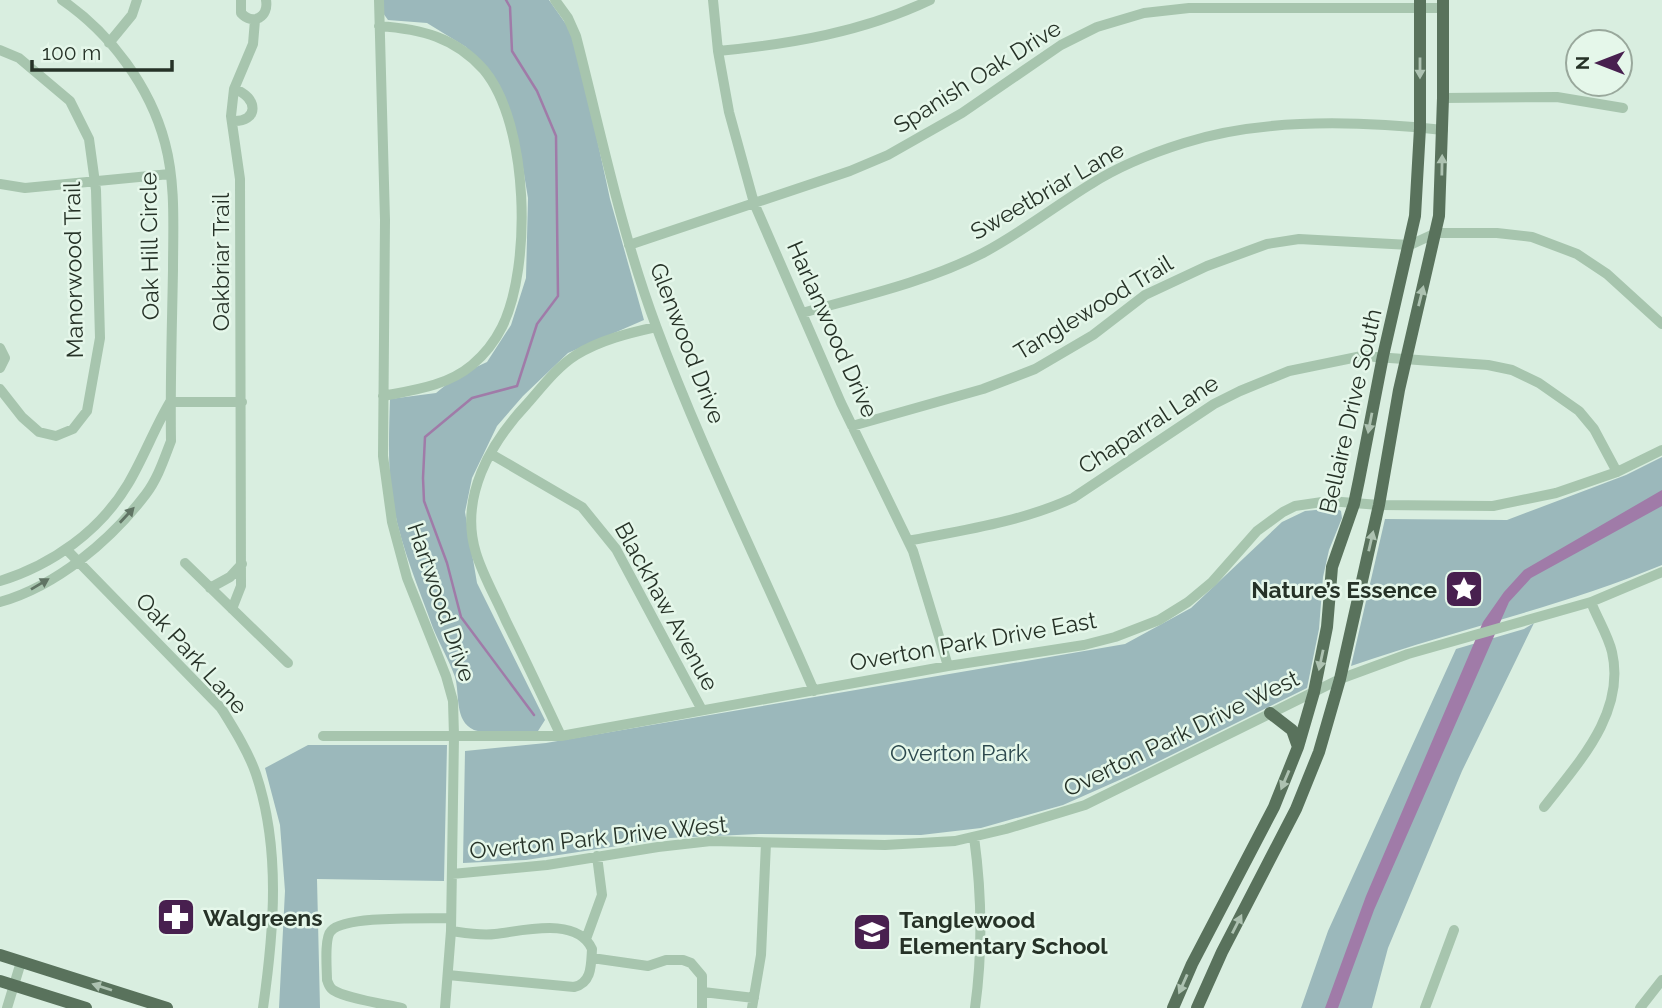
<svg xmlns="http://www.w3.org/2000/svg" width="1662" height="1008" viewBox="0 0 1662 1008" font-family="Raleway,sans-serif">
<style>
.green{fill:#9bb8bb}
.water{fill:#a07ba8}
.lines{fill:none;stroke-linecap:round;stroke-linejoin:round}
.stream{stroke:#a07ba8;stroke-width:2.5}
.minor{stroke:#a7c5ae;stroke-width:10}
.major{stroke:#59725c;stroke-width:12}
.oneway{fill:#adc2b1}
.oneway2{fill:#607464}
.labels{text-anchor:middle;dominant-baseline:central;stroke-width:5;stroke-linejoin:round;paint-order:stroke}
.street-label{font-size:23px;fill:#263227;stroke:#e5f7ea}
.poi-label{font-size:23px;font-weight:bold;fill:#263227;stroke:#e5f7ea;text-anchor:start}
.park-label{font-size:23px;fill:#2d494e;stroke:#e5f7ea}
</style>
<rect width="100%" height="100%" fill="#d9eee0"/>
<path class="green" d="M383,0h166l26,37 35,162 34,121 -76,33 -45,43 -26,30 -25,52 -7,34 12,71 68,137 -7,11c-13,0 -54,3 -64,-1 -20,-9 -14,-36 -19,-53 -6,-17 -15,-32 -22,-49 -16,-45 -36,-90 -42,-138 -3,-30 -2,-60 -1,-91l46,-6 21,-17 30,-14 24,-37 15,-47 2,-80 -8,-48 -10,-39 -44,-64 -39,-24 -39,-3 -5,-7z
M1662,457v108c-101,42 -208,65 -311,101l34,-147 122,1 119,-45z
M1336,508l5,3 1,7 -13,32 -6,27 -4,52 -12,59 -174,86 -70,31 -82,23 -60,7 -162,-1 -89,4 -144,22 -63,3 2,-112 81,-8 579,-99 66,-36 91,-86 23,-11z
M1534,623l-72,148 -74,177 -16,60h-71l27,-77 128,-282 68,-20z
M308,745h139l-3,136 -127,-2 3,129h-41l6,-117 -5,-66 -15,-57z"/>
<path class="water" d="M1662,490v16l-131,72 -22,24 -135,308 -36,98h-13l41,-112 117,-274 21,-30 20,-22z"/>
<g class="lines">
<path class="stream" d="M506,0l4,7 2,44 25,40 19,45 2,160 -21,28 -20,62 -45,12 -47,39 -2,41 1,23 23,62 14,54 73,98"/>
<path class="minor" d="M241,0v13c12,13 28,4 25,-13
M379,0l6,220 -2,236 9,66 15,56 39,98 7,25 1,35 -3,195 -6,77
M555,0l13,18 8,18c25,97 45,196 80,290 46,125 106,243 158,365
M713,0l5,51 11,61 25,91 87,200 72,148 35,115
M379,26c42,3 76,11 105,44 45,54 48,196 18,257 -7,14 -18,28 -30,38 -25,21 -58,25 -89,31
M109,43l23,-28 5,-15
M0,50l19,8 51,43 19,38 7,51 4,148 -13,73 -14,18 -17,7 -17,-4 -17,-15 -22,-28
M718,51c73,-7 145,-19 212,-51
M1443,98l114,-1 66,11
M232,121c27,2 27,-24 2,-32
M0,184l25,4 145,-14
M629,245l221,-74 38,-16 74,-42 99,-68 36,-18 47,-14 45,-5h254
M802,313c61,-17 124,-31 181,-60 38,-20 72,-47 108,-69 28,-18 61,-31 93,-41 77,-25 178,-22 259,-13
M0,348l5,10 -5,10
M170,402h72
M852,426l131,-37 52,-20 58,-34 52,-40 62,-29 60,-22 32,-5 111,6 26,-12h61l35,4 45,17 30,20 55,50
M491,454l91,53 34,42 86,161
M908,541c56,-11 113,-19 165,-43l141,-94 26,-13 49,-20 73,-15 126,9 24,5 27,13 40,28 15,18 23,43
M66,549l155,159c13,21 27,43 35,66 25,75 18,157 7,234
M185,563l103,100
M0,581c52,-16 100,-50 128,-97 16,-27 26,-55 42,-82
M210,588l20,-11 12,-13
M0,602c57,-16 111,-62 146,-108 12,-16 18,-35 25,-53 -1,-57 1,-114 2,-171 0,-41 3,-86 -8,-127 -15,-57 -55,-110 -103,-143
M232,609l9,-23 -1,-407 -9,-63 3,-27 19,-45 2,-24
M323,736h238l387,-70 136,-21 31,-8 44,-17 29,-18 24,-20 45,-51 26,-19 12,-6 34,-5 50,4 114,1 63,-13 61,-21 45,-22
M561,736c-18,-38 -36,-77 -55,-115 -10,-23 -23,-45 -30,-68 -17,-55 14,-110 51,-149 15,-17 30,-37 49,-49 24,-15 53,-22 80,-28
M1544,807c34,-44 82,-94 68,-155 -4,-17 -15,-34 -21,-50
M974,837c8,58 9,113 1,171
M452,874l95,-9 111,-18 53,-6 174,4 70,-4 51,-12 79,-24 255,-126 68,-25 183,-52 71,-30
M586,939l16,-44 -5,-39
M592,958l56,8 18,-6h17l8,3 11,13v32
M448,975l126,12c18,-4 17,-22 18,-38 -15,-33 -69,-18 -97,-15 -14,2 -30,-1 -44,-3
M703,992l51,6
M7,1008l14,-46
M402,1008c-17,-4 -55,-9 -69,-18 -4,-3 -4,-5 -6,-10 0,-10 -3,-42 4,-49 14,-16 96,-12 120,-13
M752,1008l9,-53 5,-112
M1425,1008l29,-78
M1640,1008l22,-28"/>
<path class="major" d="M1270,713l22,17 6,17
M0,955l167,53
M0,981l86,27
M1173,1008l19,-44 82,-157 24,-60 16,-55 13,-65 5,-60 22,-63 5,-24 24,-124 32,-140 5,-88v-128
M1197,1008l25,-56 74,-143 23,-57 21,-73 39,-174 20,-115 40,-174 4,-118v-98"/>
</g>
<defs><path id="oneway-solid" d="M-6-.8H1V-3.2L6.5 0L1 3.2V.8H-6Z" transform="scale(1.75)"/></defs>
<g class="oneway">
<use href="#oneway-solid" transform="translate(1420 68) rotate(90)"/>
<use href="#oneway-solid" transform="translate(1442 165) rotate(-89)"/>
<use href="#oneway-solid" transform="translate(1421 296) rotate(-76)"/>
<use href="#oneway-solid" transform="translate(1370 423) rotate(101)"/>
<use href="#oneway-solid" transform="translate(1371 541) rotate(-77)"/>
<use href="#oneway-solid" transform="translate(1321 660) rotate(102)"/>
<use href="#oneway-solid" transform="translate(1285 780) rotate(113)"/>
<use href="#oneway-solid" transform="translate(1237 924) rotate(-63)"/>
<use href="#oneway-solid" transform="translate(1183 984) rotate(114)"/>
<use href="#oneway-solid" transform="translate(102 987) rotate(-162)"/>
</g>
<g class="oneway2">
<use href="#oneway-solid" transform="translate(127 515) rotate(-47)"/>
<use href="#oneway-solid" transform="translate(40 584) rotate(-31)"/>
</g>
<defs>
<g id="sight-square" transform="scale(2.0125)"><rect x="-9" y="-9" width="18" height="18" rx="4" fill="#48204f" stroke="#e5f7ea"/><path d="M0-6L1.8-2.2L6-1.7L2.9 1.2L3.7 5.4L0 3.3L-3.7 5.4L-2.9 1.2L-6-1.7L-1.8-2.2Z" fill="#fff"/></g>
<g id="pharmacy-square" transform="scale(2.0125)"><rect x="-9" y="-9" width="18" height="18" rx="4" fill="#48204f" stroke="#e5f7ea"/><path d="M-2-6h4v4h4v4h-4v4h-4v-4h-4v-4h4Z" fill="#fff"/></g>
<g id="school-square" transform="scale(2.0125)"><rect x="-9" y="-9" width="18" height="18" rx="4" fill="#48204f" stroke="#e5f7ea"/><path d="M0-5L7-2L0 1L-7-2ZM-4 1L0 2.5L4 1V4Q0 6-4 4Z" fill="#fff"/></g>
</defs>
<g fill-rule="evenodd">
<use href="#sight-square" x="1464" y="589"/>
<use href="#pharmacy-square" x="176" y="917"/>
<use href="#school-square" x="872" y="932"/>
</g>
<g class="labels">
<g class="street-label">
<text transform="translate(977 76) rotate(-32)">Spanish Oak Drive</text>
<text transform="translate(1047 190) rotate(-30)">Sweetbriar Lane</text>
<text transform="translate(149 246) rotate(-91)">Oak Hill Circle</text>
<text transform="translate(220 262) rotate(-90)">Oakbriar Trail</text>
<text transform="translate(73 270) rotate(-91)">Manorwood Trail</text>
<text transform="translate(1093 307) rotate(-31)">Tanglewood Trail</text>
<text transform="translate(833 329) rotate(66)">Harlanwood Drive</text>
<text transform="translate(688 343) rotate(69)">Glenwood Drive</text>
<text transform="translate(1350 411) rotate(-77)">Bellaire Drive South</text>
<text transform="translate(1148 424) rotate(-33)">Chaparral Lane</text>
<text transform="translate(442 602) rotate(71)">Hartwood Drive</text>
<text transform="translate(667 606) rotate(61)">Blackhaw Avenue</text>
<text transform="translate(973 641) rotate(-10)">Overton Park Drive East</text>
<text transform="translate(192 653) rotate(48)">Oak Park Lane</text>
<text transform="translate(1181 733) rotate(-26)">Overton Park Drive West</text>
<text transform="translate(598 837) rotate(-6)">Overton Park Drive West</text>
</g>
<g class="poi-label">
<text x="1437" y="589" text-anchor="end">Nature’s Essence</text>
<text x="203" y="917">Walgreens</text>
<text x="899" y="919">Tanglewood<tspan x="899" dy="26">Elementary School</tspan></text>
</g>
<g class="park-label">
<text x="959" y="752">Overton Park</text>
</g>
</g>
<g transform="translate(1599 63) rotate(270)"><circle r="33" fill="#e5f7ea" stroke="#99a89c" stroke-width="2"/>
<path d="M0-5L12 26L0 18L-12 26Z" fill="#48204f"/>
<text y="-10" font-size="19" font-weight="bold" text-anchor="middle" fill="#263227">N</text>
</g>
<path d="M32 60v10h140v-10" fill="none" stroke="#263227" stroke-width="3.5"/>
<text x="42" y="60" font-size="21" fill="#263227" stroke="#e5f7ea" stroke-width="5" paint-order="stroke">100 m</text>
</svg>
